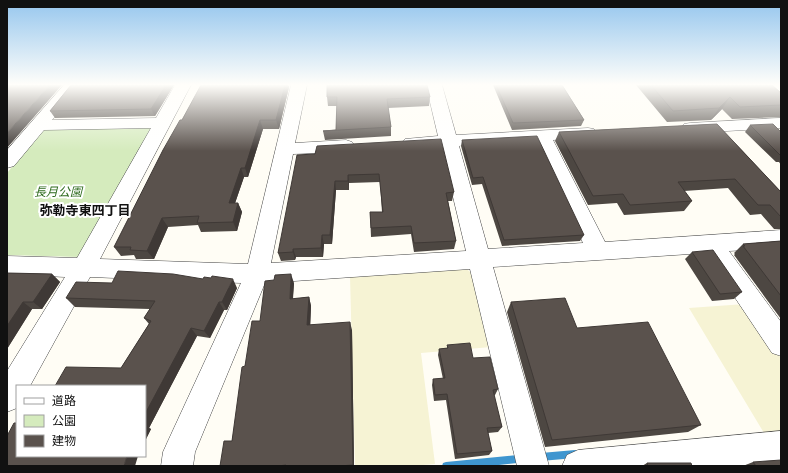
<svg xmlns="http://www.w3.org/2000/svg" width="788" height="473" viewBox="0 0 788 473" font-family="'Libre Baskerville','Noto Sans JP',serif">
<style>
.farmland{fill:#f6f3d4}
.green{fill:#d5ebbd}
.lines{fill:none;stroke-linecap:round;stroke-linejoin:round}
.stream{fill:#3f96cf;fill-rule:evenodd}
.minor-casing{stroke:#444;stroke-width:1}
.minor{fill:#fff;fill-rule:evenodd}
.wall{fill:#4d4742}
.shaded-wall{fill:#3f3936}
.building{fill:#5a524d;stroke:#3f3936}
.labels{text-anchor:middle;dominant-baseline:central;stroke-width:4;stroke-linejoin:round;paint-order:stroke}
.park-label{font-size:12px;font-style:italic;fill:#2f6b1f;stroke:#fff}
.neighbourhood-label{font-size:13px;font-weight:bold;fill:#111;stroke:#fff}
</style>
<rect width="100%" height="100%" fill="#fffdf5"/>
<path class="farmland" d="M465,268l8,6 18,73 -70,6 14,111 -24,2h-56l-5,-190z
M745,304l36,51v76l-17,2 -75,-125z"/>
<path class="green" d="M148,126l3,2 -71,129 -73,-2v-82l35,-42 8,-3z"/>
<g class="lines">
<path class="stream" d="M575,450l3,1 1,3 -1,3 -3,1 -34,3 -3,-1 -1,-3 1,-3 3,-1z
M517,455l3,1 1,3 -1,3 -3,1 -27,3h-48l1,-3 3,-1z"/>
<g class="minor-casing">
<path id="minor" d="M64,85h17l-29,35 104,-2 19,-33h16l-91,174 148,5 43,-179h16l-12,58 51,-3 6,2 3,4 -3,4 -6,2 -53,2 -22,109 195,-12 -25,-104 -30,2 -6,-2 -3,-4 3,-4 33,-3 -12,-51h16l14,50 132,-7 6,1 3,4 -3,4 -41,3 52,102 176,-12v18l-52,3 52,71v34l-9,-3 -67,-100 -212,14 56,199h-32l-47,-197 -205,14 -70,169 -2,14h-32l2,-14 5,-11 73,-158 -151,-6 -60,109h-13v22l-10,4v-41l58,-94 -58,-3v-18l70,2 74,-130 -107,2 -30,36 -7,2v-18zM536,141l47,102 -95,6 -29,-103z
M781,118v10l-91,5 -6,-1 -3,-4 3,-4 6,-1z
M781,431v30l-45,5h-174l5,-11 11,-5z"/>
</g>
<use href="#minor" class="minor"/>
</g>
<path class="wall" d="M71,85h103l-19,31 -100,2 -5,-7z
M201,85h87l1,2 -10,42h-16l-15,48h-4l-9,26h3l4,9 -5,19 -36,1 -3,-7 -30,2 -14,32h-18l-2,-4 -13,1 -7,-9z
M493,85h69l22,35 -3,6 -69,4z
M636,85h136l9,8v24l-49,2 -10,-10 -11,11 -44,2z
M327,97h103l-1,9 -41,2 3,19v9l-66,4 -2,-9 13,-1 1,-24h-9z
M717,124l64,68v37h-7l-13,-15 -11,1 -22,-27 -44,3 8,10 -8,10 -60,4 -7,-12 -29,2 -33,-64 4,-9z
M750,125l31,7v33l-2,-3h-3l-31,-30z
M462,140l122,95 -4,6 -78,5 -20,-62 -10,1 -11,-39z
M315,154l139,38 -2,9h-4l8,40 -2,8 -40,3 -3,-18 -40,3 -1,-25h12l-2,-30 -31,1v7h-13l-4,54h-8l-1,13h-27l-1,3 -14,1 -3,-8z
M781,241v78l-47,-64 1,-1 -1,-1 9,-9z
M692,252l50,40 -8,7 -22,2 -27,-42z
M7,273l45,1 8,8 -18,27h-10l-25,40z
M294,283l-1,16 16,-2 2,9 -1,19 42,5 2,136h-134l12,-25 13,-75 15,-45z
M237,288l-10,22h-3l-14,28 -13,-2 -48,92 2,1 -6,12v-55l-24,-18 28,-44 -5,-6 6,-9 -75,-2 -9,-9z
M511,302l66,26 124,97 -13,7 -143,15 -38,-135z
M447,345l26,13 25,31 -3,6h-1l8,32 -4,5 -10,1 4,18 -3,4 -34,4 -9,-59 -12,1 -2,-16 1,-6h10l-5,-24 1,-6 8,-1z
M753,462l28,4h-38z
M647,463l45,3h-50z"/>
<path class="shaded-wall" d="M50,85h12l-55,63v-15z
M166,85h8l-19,31 -4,-7z
M285,85h3l1,2 -10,42 -3,-9z
M730,97l-8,12 -11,11 8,-12z
M260,120l3,9 -15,48 -3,-9z
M241,168l3,9 -12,35 -3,-9z
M348,175l1,8v7l-1,-9z
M335,181l1,9 -4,54 -2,-9z
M238,203l4,9 -5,19 -4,-9z
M162,218l6,9 -14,32 -7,-8z
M322,235l2,9 -1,13 -2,-9z
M293,249l3,8 -1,3 -2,-8z
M52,274l8,8 -18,27 -9,-7z
M291,274l3,9 -2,24 -2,-8z
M233,279l4,9 -10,22 -5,-8z
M309,297l2,9 -1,27 -3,-8z
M23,302l9,7 -25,40v-23z
M219,302l5,8 -14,28 -6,-7z
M350,322l2,8 2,136 -1,-1z
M191,328l6,8 -48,92 2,1 -6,12v-27z
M127,456h11l-3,10h-11z"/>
<path class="building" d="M7,85h43l-43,48z
M71,85h95l-15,24 -101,2z
M201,85h84l-9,35h-16l-15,48h-4l-12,35h9l-5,19 -36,1 2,-7 -37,2 -15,33 -17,-1 1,-3h-17l49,-97 17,-30h2z
M327,85h100l3,12 -43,2 4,28 -68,4 13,-1 1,-33h-10z
M496,85h66l22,35 -71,3z
M651,85h121l9,8v12l-41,2 -10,-10 -11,11 -46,3z
M717,124l64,68v25l-11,-12h-12l-23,-26 -57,3 14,19 -62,4 -7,-11 -30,2 -34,-64z
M773,124l8,8v24l-31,-31z
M537,136l47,99 -80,5 -21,-63 -10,1 -11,-38z
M441,139l13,53 -8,1 10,48 -42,2 -3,-17 -40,2 -1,-16h13l-4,-38 -31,1v6h-13l-5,54h-8l-1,13 -28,1v3l-15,1 19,-98 18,-1 2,-8z
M781,241v55l-38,-50h2l-2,-2z
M713,250l29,42 -22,2 -28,-42z
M118,271l55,3 30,5 1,-2 7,1 1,-2 21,3 -11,23h-3l-15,29 -13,-3 -46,86v-28h-90l11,-19 55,1 30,-47 -7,-3 11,-17 -89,-3 10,-16 36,1z
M7,273l45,1 -19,28h-10l-16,24z
M291,274l-1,25 19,-2 -2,28 43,-3 3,143 -15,1h-52v-1l-8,1h-58l4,-25h8l10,-74 3,-1 7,-45h8l5,-40 9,-1 1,-5z
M565,298l12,30 71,-6 53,103 -149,15 -41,-138z
M470,343l3,15 17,-1 8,32 -5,1 9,37 -15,1 5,23 -35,3 -10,-60 -12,1 -2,-16 12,-1 -6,-29 9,-1 -1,-3z
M14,423h3v33h110l-3,10h-117v-30z
M781,460v6h-25l-3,-4z
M647,463h44l1,3h-44z"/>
<linearGradient id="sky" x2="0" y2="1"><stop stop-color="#95c6ee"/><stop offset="0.56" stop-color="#fffefa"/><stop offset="1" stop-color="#fffefa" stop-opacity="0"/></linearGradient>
<rect width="788" height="151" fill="url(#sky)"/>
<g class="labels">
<g class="park-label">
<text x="58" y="191">長月公園</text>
</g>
<g class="neighbourhood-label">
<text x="85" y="210">弥勒寺東四丁目</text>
</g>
</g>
<rect width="788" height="473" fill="none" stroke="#111111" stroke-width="16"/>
<rect x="16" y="385" width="130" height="72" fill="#ffffff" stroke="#a0a0a0"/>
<rect x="24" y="398" width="20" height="6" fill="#ffffff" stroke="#a0a0a0"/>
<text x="52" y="405" font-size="12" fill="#111111">道路</text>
<rect x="24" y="415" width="20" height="12" fill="#d5ebbd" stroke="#a0a0a0"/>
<text x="52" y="425" font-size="12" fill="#111111">公園</text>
<rect x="24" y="435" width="20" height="12" fill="#5a524d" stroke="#a0a0a0"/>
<text x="52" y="445" font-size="12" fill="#111111">建物</text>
</svg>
